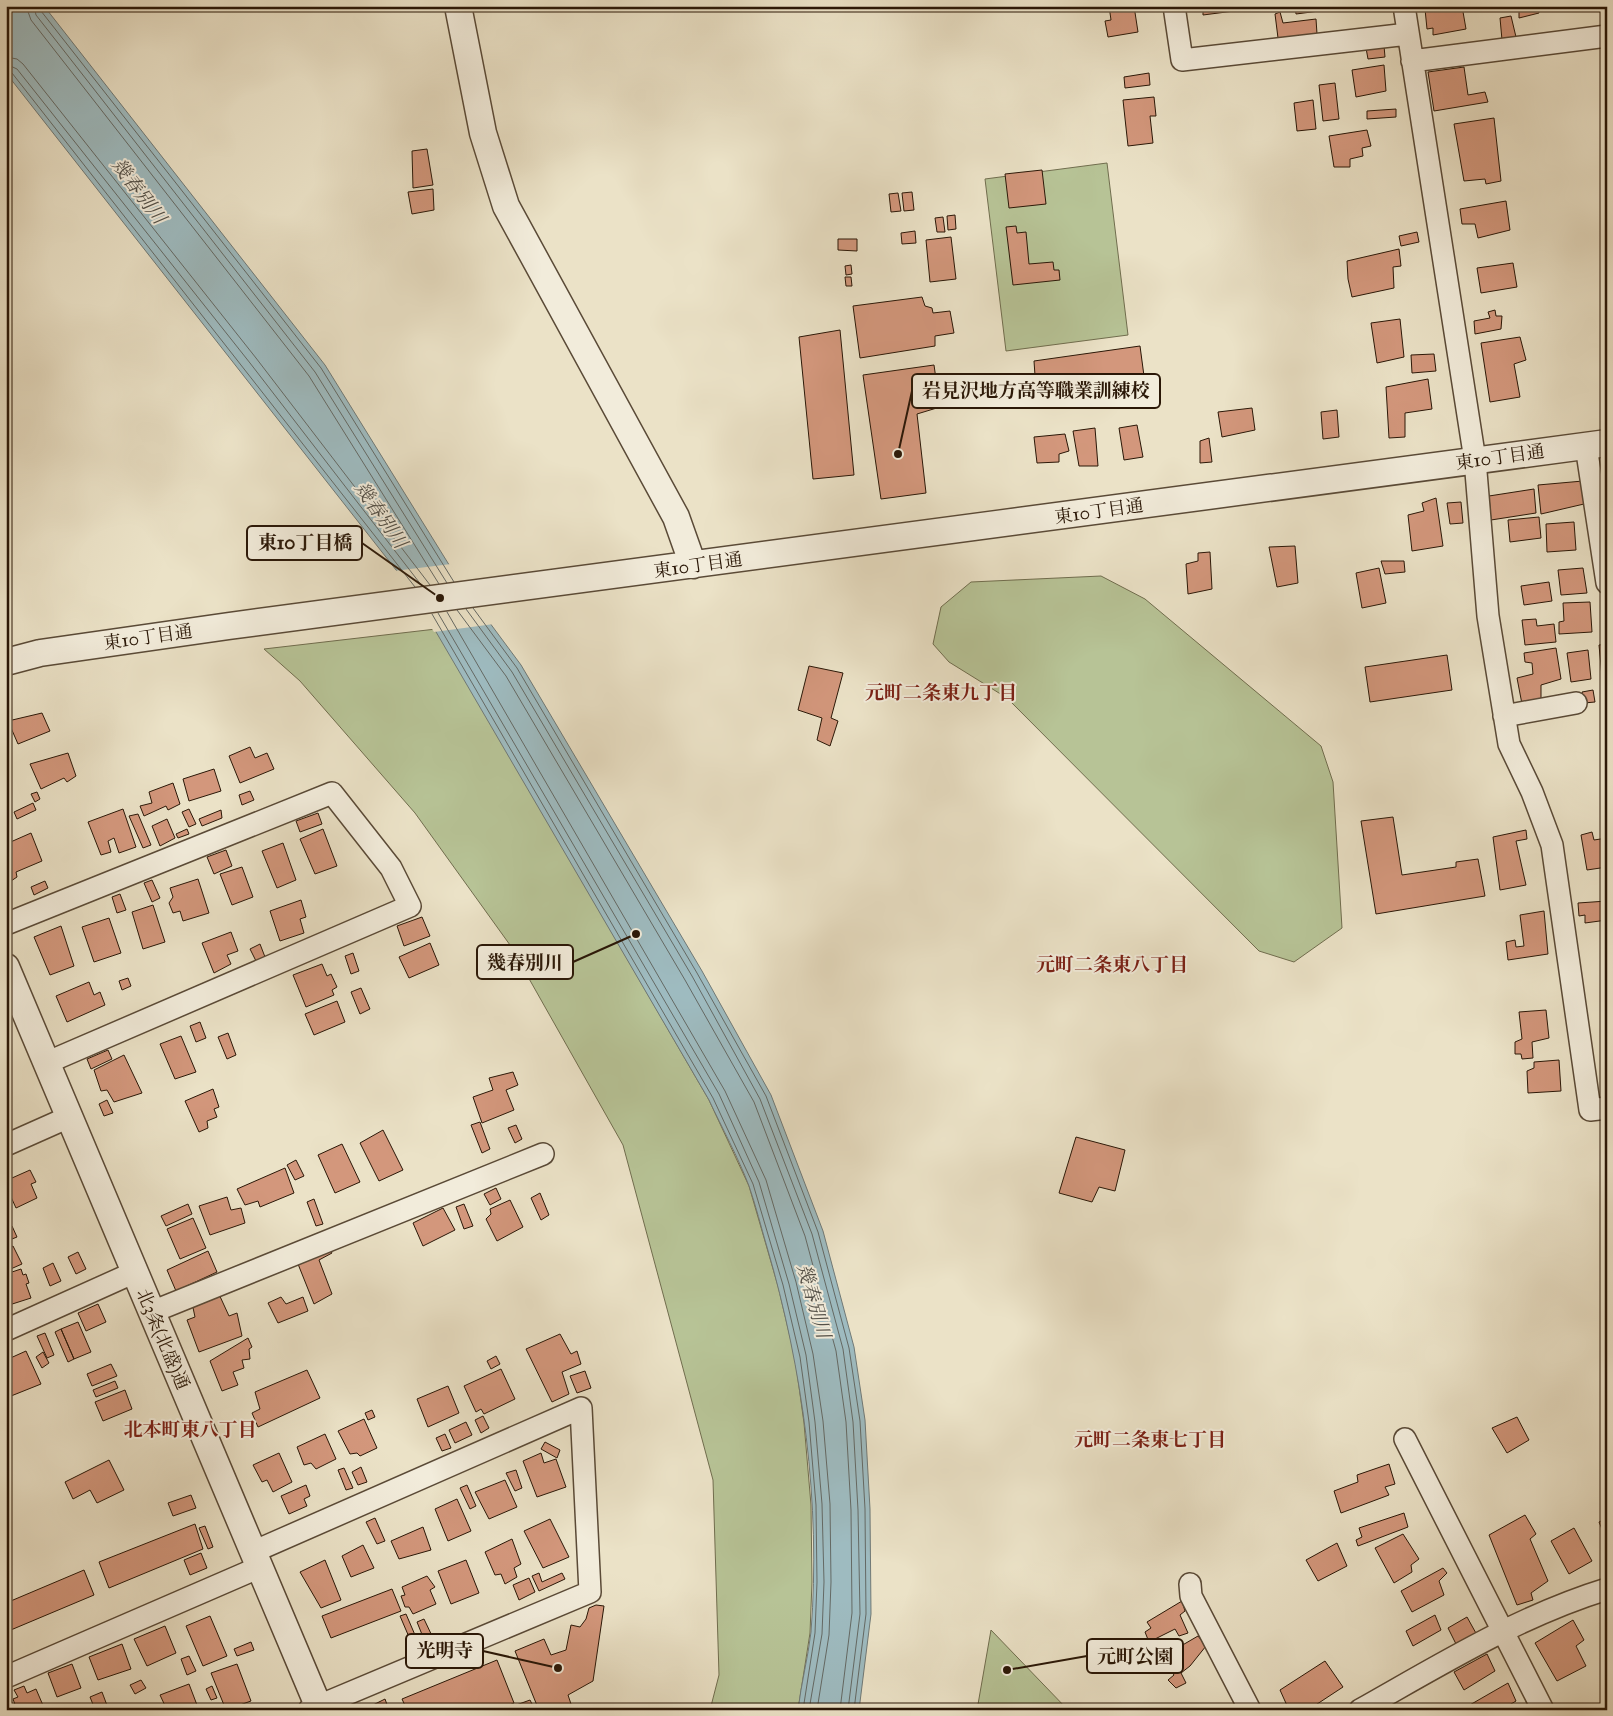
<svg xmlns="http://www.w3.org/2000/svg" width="1613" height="1716" viewBox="0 0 1613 1716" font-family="'IM FELL Great Primer','Noto Serif JP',serif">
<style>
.green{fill:#b7c396;stroke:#706d4e}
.water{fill:#9ebbc0;stroke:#707976}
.pier{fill:#ebe2c7}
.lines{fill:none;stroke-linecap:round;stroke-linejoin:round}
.shore{stroke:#646964;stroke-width:1}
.building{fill:#d3977c;stroke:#2a1707}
.minor-casing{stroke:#5a4a37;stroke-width:24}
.tertiary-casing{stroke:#5a4a37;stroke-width:29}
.minor{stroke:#f2ecdb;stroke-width:21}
.tertiary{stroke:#f2ecdb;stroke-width:26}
.labels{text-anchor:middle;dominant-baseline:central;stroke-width:4;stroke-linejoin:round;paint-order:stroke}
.street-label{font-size:18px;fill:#2a1707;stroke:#f2ecdb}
.water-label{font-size:19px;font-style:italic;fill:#535048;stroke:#f2ecdb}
.neighbourhood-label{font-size:19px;font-weight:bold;fill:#7a1f14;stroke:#f2ecdb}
.leader{fill:none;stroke:#2a1707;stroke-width:2}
.callout-dot{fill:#2a1707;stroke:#f2ecdb;stroke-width:2}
.callout{fill:#f2ecdb;stroke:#2a1707;stroke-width:2}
.callout-label{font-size:19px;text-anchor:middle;font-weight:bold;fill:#2a1707}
</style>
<rect width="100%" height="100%" fill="#ebe2c7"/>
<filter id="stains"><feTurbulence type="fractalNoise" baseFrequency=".004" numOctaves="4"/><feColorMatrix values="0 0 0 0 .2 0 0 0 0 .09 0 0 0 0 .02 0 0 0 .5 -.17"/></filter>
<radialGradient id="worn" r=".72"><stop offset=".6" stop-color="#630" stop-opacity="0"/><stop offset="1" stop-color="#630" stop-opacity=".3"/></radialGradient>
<path class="green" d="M1107,163l21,172 -122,16 -21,-172z
M1101,576l44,23 176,147 12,36 9,146 -48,34 -35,-11 -252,-253 -58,-36 -16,-18 8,-37 30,-25z
M436,629l273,471 40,86 29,100 17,72 9,65 7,82 1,77 -2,51 -12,77h-88l9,-35 -6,-195 -90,-335 -113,-200 -95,-132 -115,-132 -36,-32z
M991,1630l77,80h-91z"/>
<path class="water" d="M6,6h38l281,359 136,219 60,81 181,306 69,124 52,136 31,116 11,73 5,89 1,105 -12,96h-61c3,-26 10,-52 13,-78 10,-129 -8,-262 -44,-385 -6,-20 -11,-41 -18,-61 -11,-29 -27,-58 -40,-86l-298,-511 -405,-516z"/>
<path class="pier" d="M451,564l12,18 31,42 -60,8 -26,-42 -14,-19z"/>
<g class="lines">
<path class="shore" d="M26,6l5,14 278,356 130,208
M34,6l2,9 279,357 132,211
M40,6l1,5 280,357 133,214
M6,57l11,2 6,5 233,294 174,227
M6,64l11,5 233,294 172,223
M6,70l6,3 403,514
M473,608l44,60 180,305 69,123 52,136 31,116 11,73 5,88 1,105 -12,96
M466,609l46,63 180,304 68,123 52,135 31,115 10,73 5,88 2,104 -12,96
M457,610l49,66 179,304 69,122 51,134 31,115 10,71 5,88 1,103 -12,97
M447,612l278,479 41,89 30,102 17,72 10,67 7,83 1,78 -2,53 -12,75
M438,613l281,481 40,88 30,102 17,71 9,67 7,82 2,78 -2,52 -13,76
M432,614l281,484 40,86 30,101 17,72 9,65 7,83 1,77 -2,51 -12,77"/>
</g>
<path class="building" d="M1109,6h25l4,26 -30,5 -3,-16 6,-1z
M1203,6h30l1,5 -31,4z
M1295,6h23l1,5 -23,3z
M1462,6l4,23 -33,6v-7l-6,1 -2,-20z
M1519,6h19l1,7 -20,5z
M1280,12l3,11 33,-4 1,15 -39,4 -3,-24z
M1511,16l5,21 -14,3 -2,-22z
M1384,46l1,11 -17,2 -2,-11z
M1384,65l2,26 -30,6 -4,-27z
M1464,67l4,28 17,-3 3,10 -54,9 -6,-39z
M1149,73l1,12 -25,3 -1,-11z
M1335,83l4,36 -16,2 -4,-36z
M1154,97l2,19h-6l3,27 -25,3 -5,-46z
M1313,100l3,29 -19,2 -3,-28z
M1396,109v8l-29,2v-8z
M1494,118l7,63 -15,3 -1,-5 -21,2 -10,-57z
M1367,130l4,16 -9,2 1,8 -13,3v8h-16l-5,-31z
M427,149l6,36 -20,3 -1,-37z
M1042,170l4,34 -37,4 -4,-34z
M433,189l1,21 -22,4 -4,-22z
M912,192l2,18 -10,1 -2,-18z
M898,193l3,18 -10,1 -2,-18z
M1506,201l4,29 -32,8 -3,-14h-13l-2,-15z
M955,215l1,14 -8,1 -1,-14z
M943,217l2,15h-8l-2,-14z
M1016,226l1,7 9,-1 3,32 24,-2 1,8h5l1,10 -47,5 -7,-58z
M915,231l1,12 -14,1 -1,-11z
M1417,232l2,10 -18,4 -2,-10z
M951,237l5,42 -26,3 -4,-42z
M838,239h19v12l-19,-1z
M1399,249l2,17 -8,1 1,21 -42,9 -4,-18 -1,-18z
M1513,263l4,24 -36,6 -4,-25z
M851,265l1,9 -6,1 -1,-9z
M845,277h6l1,9h-6z
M922,297l3,9 7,2 1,5 17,-2 4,22 -19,3v10l-75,12 -7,-52z
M1495,310l1,6h6l-1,13 -26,5 -1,-13 16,-3 -2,-6z
M1400,319l4,38 -27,6 -6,-40z
M840,330l14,145 -41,4 -14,-142z
M1520,337l6,23 -12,4 6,33 -30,5 -9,-59z
M1140,346l4,30 -108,14 -2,-29z
M1434,354l2,17 -24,2 -1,-18z
M934,365l6,42 -23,7 9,79 -45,6 -18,-124z
M1428,379l4,30 -27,4v24l-16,1 -3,-51z
M1252,408l3,22 -33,7 -4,-25z
M1337,410l2,27 -16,2 -2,-27z
M1137,425l6,32 -19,3 -5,-32z
M1095,428l3,38h-19l-6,-35z
M1065,434l4,17 -10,3v8l-22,1 -3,-26z
M1209,438l3,24 -12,1v-22z
M1583,481l1,23 -43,10 -3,-29z
M1534,489l2,24 -45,7 -2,-24z
M1436,498l7,48 -31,5 -4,-36 16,-4 -2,-8z
M1461,502l2,21 -13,1 -3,-21z
M1539,517l2,21 -31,4 -2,-22z
M1574,522l2,28 -29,2 -1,-28z
M1295,546l3,37 -21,4 -8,-40z
M1210,552l2,37 -24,5 -2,-30 12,-3v-8z
M1381,561h23l1,11 -20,2z
M1379,568l7,35 -24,5 -6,-35z
M1583,568l4,25 -26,2 -3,-25z
M1549,582l3,19 -28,4 -3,-19z
M1590,602l2,30 -33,2v-12l5,-1 -1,-18z
M1536,619l1,7 17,-2 2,18 -31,3 -3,-25z
M1607,644v32l-5,1 -3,-32z
M1556,648l5,31 -20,6v18l-19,1 -5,-26 16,-4 -1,-11 -7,-1 -1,-9z
M1588,650l3,29 -20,3 -4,-29z
M1447,655l5,35 -82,12 -5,-35z
M809,666l34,7 -12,45 7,3 -8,25 -13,-6 5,-22 -24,-8z
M1593,690l2,12 -11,1 -2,-11z
M42,713l8,18 -32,13 -10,-23z
M1604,729h3v37z
M250,747l5,11 12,-5 7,16 -34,14 -11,-27z
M68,753l8,23 -9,6 -3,-4 -23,11 -11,-25z
M214,769l7,22 -32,10 -6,-22z
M173,783l7,21 -12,6 -2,-4 -22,10 -4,-10 12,-3 -3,-11z
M250,791l4,9 -12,5 -3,-10z
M37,792l3,7 -5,3 -4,-8z
M33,803l3,7 -19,9 -3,-7z
M123,809l13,38 -17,6 -5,-15 -6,3 3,11 -10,3 -13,-33z
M189,809l7,15 -7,3 -7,-15z
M221,810l1,8 -20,8 -3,-7z
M318,813l4,11 -22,8 -4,-11z
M138,814l13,31 -8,3 -14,-32z
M1393,817l9,58 54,-8v-5l22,-3 7,37 -109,18 -15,-93z
M167,819l8,19 -15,8 -8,-20z
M187,829l2,5 -11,4 -2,-4z
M323,829l14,37 -22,8 -15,-35z
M1526,830l1,9 -11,2 10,44 -26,5 -7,-53z
M1592,832l2,8 13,-2v29l-20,3 -6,-35z
M31,833l11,28 -26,11 1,5 -9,6 -2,-39z
M283,843l13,37 -19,8 -15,-37z
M226,850l6,16 -18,8 -7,-17z
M242,867l11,30 -21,8 -12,-31z
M198,879l11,34 -26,8 -3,-10 -7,2 -4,-10 4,-6 -3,-9z
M152,880l8,18 -8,4 -8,-19z
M45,881l3,7 -14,7 -3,-8z
M120,894l6,16 -9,3 -5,-16z
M301,900l5,17 -6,2 4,14 -24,8 -10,-30z
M1607,901v19l-22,3v-8l-6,1 -1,-13z
M153,905l12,37 -22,7 -11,-37z
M1544,911l4,43 -40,6 -2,-18 9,-2 1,7 8,-1 -4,-31z
M422,917l8,19 -26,10 -7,-20z
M109,918l12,35 -27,9 -12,-35z
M61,926l13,40 -24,9 -16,-38z
M231,932l7,19 -11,4 4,9 -17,9 -12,-30z
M430,943l9,22 -30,13 -10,-21z
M260,944l5,13 -9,4 -6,-12z
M353,953l6,18 -8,3 -6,-18z
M322,964l5,12 4,-2 6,13 -5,3 2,5 -28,12 -13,-32z
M128,978l3,8 -9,4 -3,-9z
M89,982l5,13 6,-3 5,13 -38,17 -11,-26z
M361,988l9,21 -10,5 -9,-22z
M337,1001l8,21 -31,13 -9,-21z
M1546,1010l3,28 -17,4 1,16 -11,1 -1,-5h-6v-12l7,-3 -3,-27z
M200,1022l6,16 -10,4 -6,-16z
M228,1033l8,22 -9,4 -9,-22z
M181,1036l15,36 -21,7 -15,-35z
M108,1050l4,9 -21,10 -4,-10z
M124,1055l18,38 -28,9 -7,-12 -6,1 -7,-21z
M1559,1060l2,31 -33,2 -1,-22 7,-3v-6z
M513,1072l5,13 -12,5 8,20 -32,13 -9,-26 20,-7 -4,-12z
M213,1089l6,18 -5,2 3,8 -10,4 1,7 -9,4 -14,-31z
M107,1100l6,13 -9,3 -5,-12z
M480,1122l10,27 -8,4 -11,-28z
M516,1125l6,14 -7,4 -7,-15z
M383,1130l20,40 -24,11 -19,-38z
M1076,1137l49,13 -10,41 -16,-4 -7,15 -33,-9z
M342,1144l18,38 -25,11 -17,-38z
M296,1160l8,16 -9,4 -8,-15z
M285,1168l9,25 -34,14 -2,-6 -13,4 -8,-16z
M9,1169l3,9 18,-8 6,12 -5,2 6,14 -21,10 -10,-22v-16z
M496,1188l5,11 -11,6 -6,-11z
M540,1193l9,22 -8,5 -10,-22z
M227,1197l4,13 10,-2 4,15 -35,12 -11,-29z
M314,1199l9,25 -7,2 -9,-24z
M510,1200l13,27 -26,14 -11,-22 5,-5 -1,-5z
M188,1204l4,10 -26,12 -5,-10z
M464,1204l9,22 -9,3 -8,-22z
M443,1208l12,22 -32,16 -10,-23z
M193,1218l13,30 -26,11 -13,-30z
M12,1226l5,11 -10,4 -1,-12z
M13,1246l9,18 -16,7v-22z
M329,1248l3,5 -13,7 13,34 -18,10 -16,-40z
M208,1251l9,21 -41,19 -9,-21z
M78,1252l8,17 -10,5 -8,-17z
M53,1263l8,18 -11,5 -7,-18z
M21,1269l2,6 3,-1 3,9 -3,1 5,14 -25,8v-32z
M218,1292l11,24 8,-3 5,23 -43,16 -12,-32 8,-3 -3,-14z
M281,1297l5,7 17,-7 5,14 -30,12 -10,-20z
M98,1304l8,18 -20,9 -8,-18z
M78,1322l13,30 -17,7 -13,-30z
M61,1329l13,30 -6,3 -13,-30z
M45,1333l9,22 -7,3 -10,-22z
M560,1334l11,20 6,-3 4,13 -19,8 7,22 -17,8 -26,-53z
M248,1338l4,9 -3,2 1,10 -8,1 2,8 -11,4 5,13 -16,6 -12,-30z
M26,1351l15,33 -30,12 -5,-12v-24z
M43,1352l6,11 -7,5 -6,-11z
M496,1356l4,8 -9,5 -4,-8z
M111,1364l6,12 -25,10 -5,-12z
M501,1369l14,30 -31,15 -3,-5 -5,3 -12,-26z
M307,1370l13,28 -62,29 -6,-14 8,-4 -5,-17z
M585,1371l6,17 -14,5 -7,-17z
M115,1381l3,7 -22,9 -3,-7z
M448,1386l11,27 -31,14 -11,-28z
M125,1390l7,19 -29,12 -8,-19z
M372,1410l3,7 -7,3 -3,-7z
M483,1416l6,12 -8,5 -6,-13z
M1517,1417l12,23 -22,13 -15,-25z
M364,1419l13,29 -17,8 -3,-3 -7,1 -12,-23z
M466,1422l6,13 -17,8 -6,-13z
M325,1434l11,25 -20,10 -5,-6 -7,2 -7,-18z
M445,1434l6,14 -9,3 -6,-13z
M545,1442l15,8 -3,8 -16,-9z
M279,1453l13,29 -19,10 -6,-12 -5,2 -9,-17z
M541,1453l3,10 12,-4 10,28 -29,10 -14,-36z
M109,1460l15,30 -27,13 -7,-13 -17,9 -8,-17z
M1389,1464l6,20 -10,3 4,8 -48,18 -7,-22 24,-9 -1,-7z
M361,1467l6,15 -9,3 -6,-13z
M344,1468l9,20 -7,2 -8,-20z
M516,1470l6,18 -7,3 -9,-18z
M505,1480l12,27 -28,12 -14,-27z
M306,1485l4,11 -6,3 3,7 -18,8 -8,-18z
M467,1485l9,21 -6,3 -10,-21z
M191,1495l5,13 -23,8 -5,-13z
M457,1499l14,32 -23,10 -13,-32z
M1404,1513l4,14 -50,19 -2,-6 6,-3 -3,-9z
M1525,1515l11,19 -6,5 18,42 -17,12 2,7 -16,5 -28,-70z
M375,1518l10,23 -8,3 -11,-22z
M1607,1518v23l-8,-19z
M550,1519l19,38 -26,11 -19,-37z
M195,1524l8,25 -94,39 -10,-26z
M205,1526l8,21 -5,2 -9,-21z
M423,1527l8,23 -32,9 -8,-18z
M1574,1528l18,33 -23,13 -18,-33z
M1403,1534l16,25 -8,6 1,7 -18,11 -19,-35z
M512,1539l9,25 -7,4 3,9 -12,7 -4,-10 -6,1 -10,-23z
M1337,1543l10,23 -29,15 -12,-21z
M363,1545l11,23 -23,9 -9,-21z
M201,1553l6,15 -17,7 -6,-15z
M325,1560l16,40 -20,8 -21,-36z
M466,1560l13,33 -28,11 -13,-33z
M1443,1568l4,5 -8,8 5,14 -32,17 -11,-21z
M84,1570l10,25 -88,37v-29z
M539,1573l3,9 20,-9 3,6 -26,12 -7,-15z
M427,1576l8,11 -5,3 6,14 -23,10 -4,-7h-4l-4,-11 4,-1 -3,-8z
M529,1578l6,14 -16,8 -6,-15z
M392,1589l9,22 -70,27 -9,-22z
M1182,1601l3,10 -5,4 8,18 -9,3 -4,-7 -26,13 -4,-10 6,-4 -4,-6z
M596,1605l8,1 -11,75 -25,14 5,15h-39l4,-2 -23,-57 29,-12 7,16 15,-5 5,-25 9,2 6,-8 3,-11z
M406,1614l12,28 -6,2 -12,-28z
M1435,1615l6,15 -28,16 -7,-15z
M210,1616l17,40 -24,10 -17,-40z
M1467,1617l10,18 -20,11 -9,-18z
M424,1619l9,19 -8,4 -8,-20z
M1573,1620l11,20 -8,6 10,20 -29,15 -22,-38z
M165,1626l11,27 -29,13 -13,-27z
M1198,1636l8,10 -16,20 -9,7 5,10 -10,5 -8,-8 6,-5 -12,-18z
M251,1642l3,8 -17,6 -3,-7z
M122,1644l9,25 -33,11 -9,-23z
M1487,1654l8,17 -31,19 -10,-18z
M189,1656l7,15 -9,4 -6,-16z
M497,1660l17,43 -16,7h-91l-5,-11z
M1325,1661l18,26 -35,23h-19l-9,-20z
M72,1664l9,24 -24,9 -9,-24z
M237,1664l14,37 -25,9 -15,-37z
M141,1680l5,8 -11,6 -5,-9z
M1508,1683l8,18 -10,6 1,3h-38l-1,-4z
M189,1684l8,21 -12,5h-18l-7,-15z
M24,1686l3,7 9,-4 9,21h-28l-4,-11 5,-2 -4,-7z
M212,1686l5,12 -6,2 -5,-11z
M102,1692l6,16 -4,2h-3l-2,-5 -5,2 -4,-10z
M385,1699l4,11h-26z
M530,1700l4,8 -26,2v-2z"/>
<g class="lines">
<g class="minor-casing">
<path id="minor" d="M1174,6l8,54 226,-26
M1404,6l71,454 13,156 21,128 23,48 20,53 38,265 17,-2
M1412,61l195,-25
M1586,446l21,137
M1504,716l72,-13
M6,924l326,-131 59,75 19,38 -364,157
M6,1145l63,-28
M152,1312l391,-158
M6,1330l129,-58
M1405,1439l138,271
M253,1552l328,-144 9,184 -281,118
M1190,1584l1,12 59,114
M6,1677l254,-110
M1360,1710c80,-45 159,-94 247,-121"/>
</g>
<g class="tertiary-casing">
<path id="tertiary" d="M458,6l25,127 23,73 170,311 17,48
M6,662l34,-9 189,-27 1378,-183
M6,967l314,743"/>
</g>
<use href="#minor" class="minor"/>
<use href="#tertiary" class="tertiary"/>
</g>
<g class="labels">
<g class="street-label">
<text transform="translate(1500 457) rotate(-8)">東10丁目通</text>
<text transform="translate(1099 511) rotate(-8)">東10丁目通</text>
<text transform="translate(698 565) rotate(-8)">東10丁目通</text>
<text transform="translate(148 637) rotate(-8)">東10丁目通</text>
<text transform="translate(163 1339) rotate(67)">北3条(北盛)通</text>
</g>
<g class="water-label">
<text transform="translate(139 191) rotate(53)">幾春別川</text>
<text transform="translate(381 515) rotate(55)">幾春別川</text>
<text transform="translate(814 1301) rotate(74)">幾春別川</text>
</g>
<g class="neighbourhood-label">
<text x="941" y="692">元町二条東九丁目</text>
<text x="1112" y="964">元町二条東八丁目</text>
<text x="190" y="1429">北本町東八丁目</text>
<text x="1150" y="1439">元町二条東七丁目</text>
</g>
</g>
<path class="leader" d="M898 454L912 391M440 598L362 543M636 934L573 962M558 1668L483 1651M1007 1670L1087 1656"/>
<g class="callout-dot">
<circle cx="898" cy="454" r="5"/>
<circle cx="440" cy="598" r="5"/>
<circle cx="636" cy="934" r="5"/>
<circle cx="558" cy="1668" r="5"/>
<circle cx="1007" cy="1670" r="5"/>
</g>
<g class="callout">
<rect x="912" y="374" width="248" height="34" rx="5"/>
<rect x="247" y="526" width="115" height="34" rx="5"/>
<rect x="477" y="945" width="96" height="34" rx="5"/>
<rect x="406" y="1634" width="77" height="34" rx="5"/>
<rect x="1087" y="1639" width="96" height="34" rx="5"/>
</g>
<g class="callout-label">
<text x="1036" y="397">岩見沢地方高等職業訓練校</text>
<text x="305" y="549">東10丁目橋</text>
<text x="525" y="969">幾春別川</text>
<text x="445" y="1657">光明寺</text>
<text x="1135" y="1663">元町公園</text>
</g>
<rect width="1613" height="1716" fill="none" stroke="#ebe2c7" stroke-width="25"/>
<rect x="8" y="8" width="1598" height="1701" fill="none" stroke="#2a1707" stroke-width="2.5"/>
<rect x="12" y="12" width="1588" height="1691" fill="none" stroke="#2a1707"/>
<rect width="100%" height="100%" filter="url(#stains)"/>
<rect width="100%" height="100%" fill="url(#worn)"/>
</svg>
